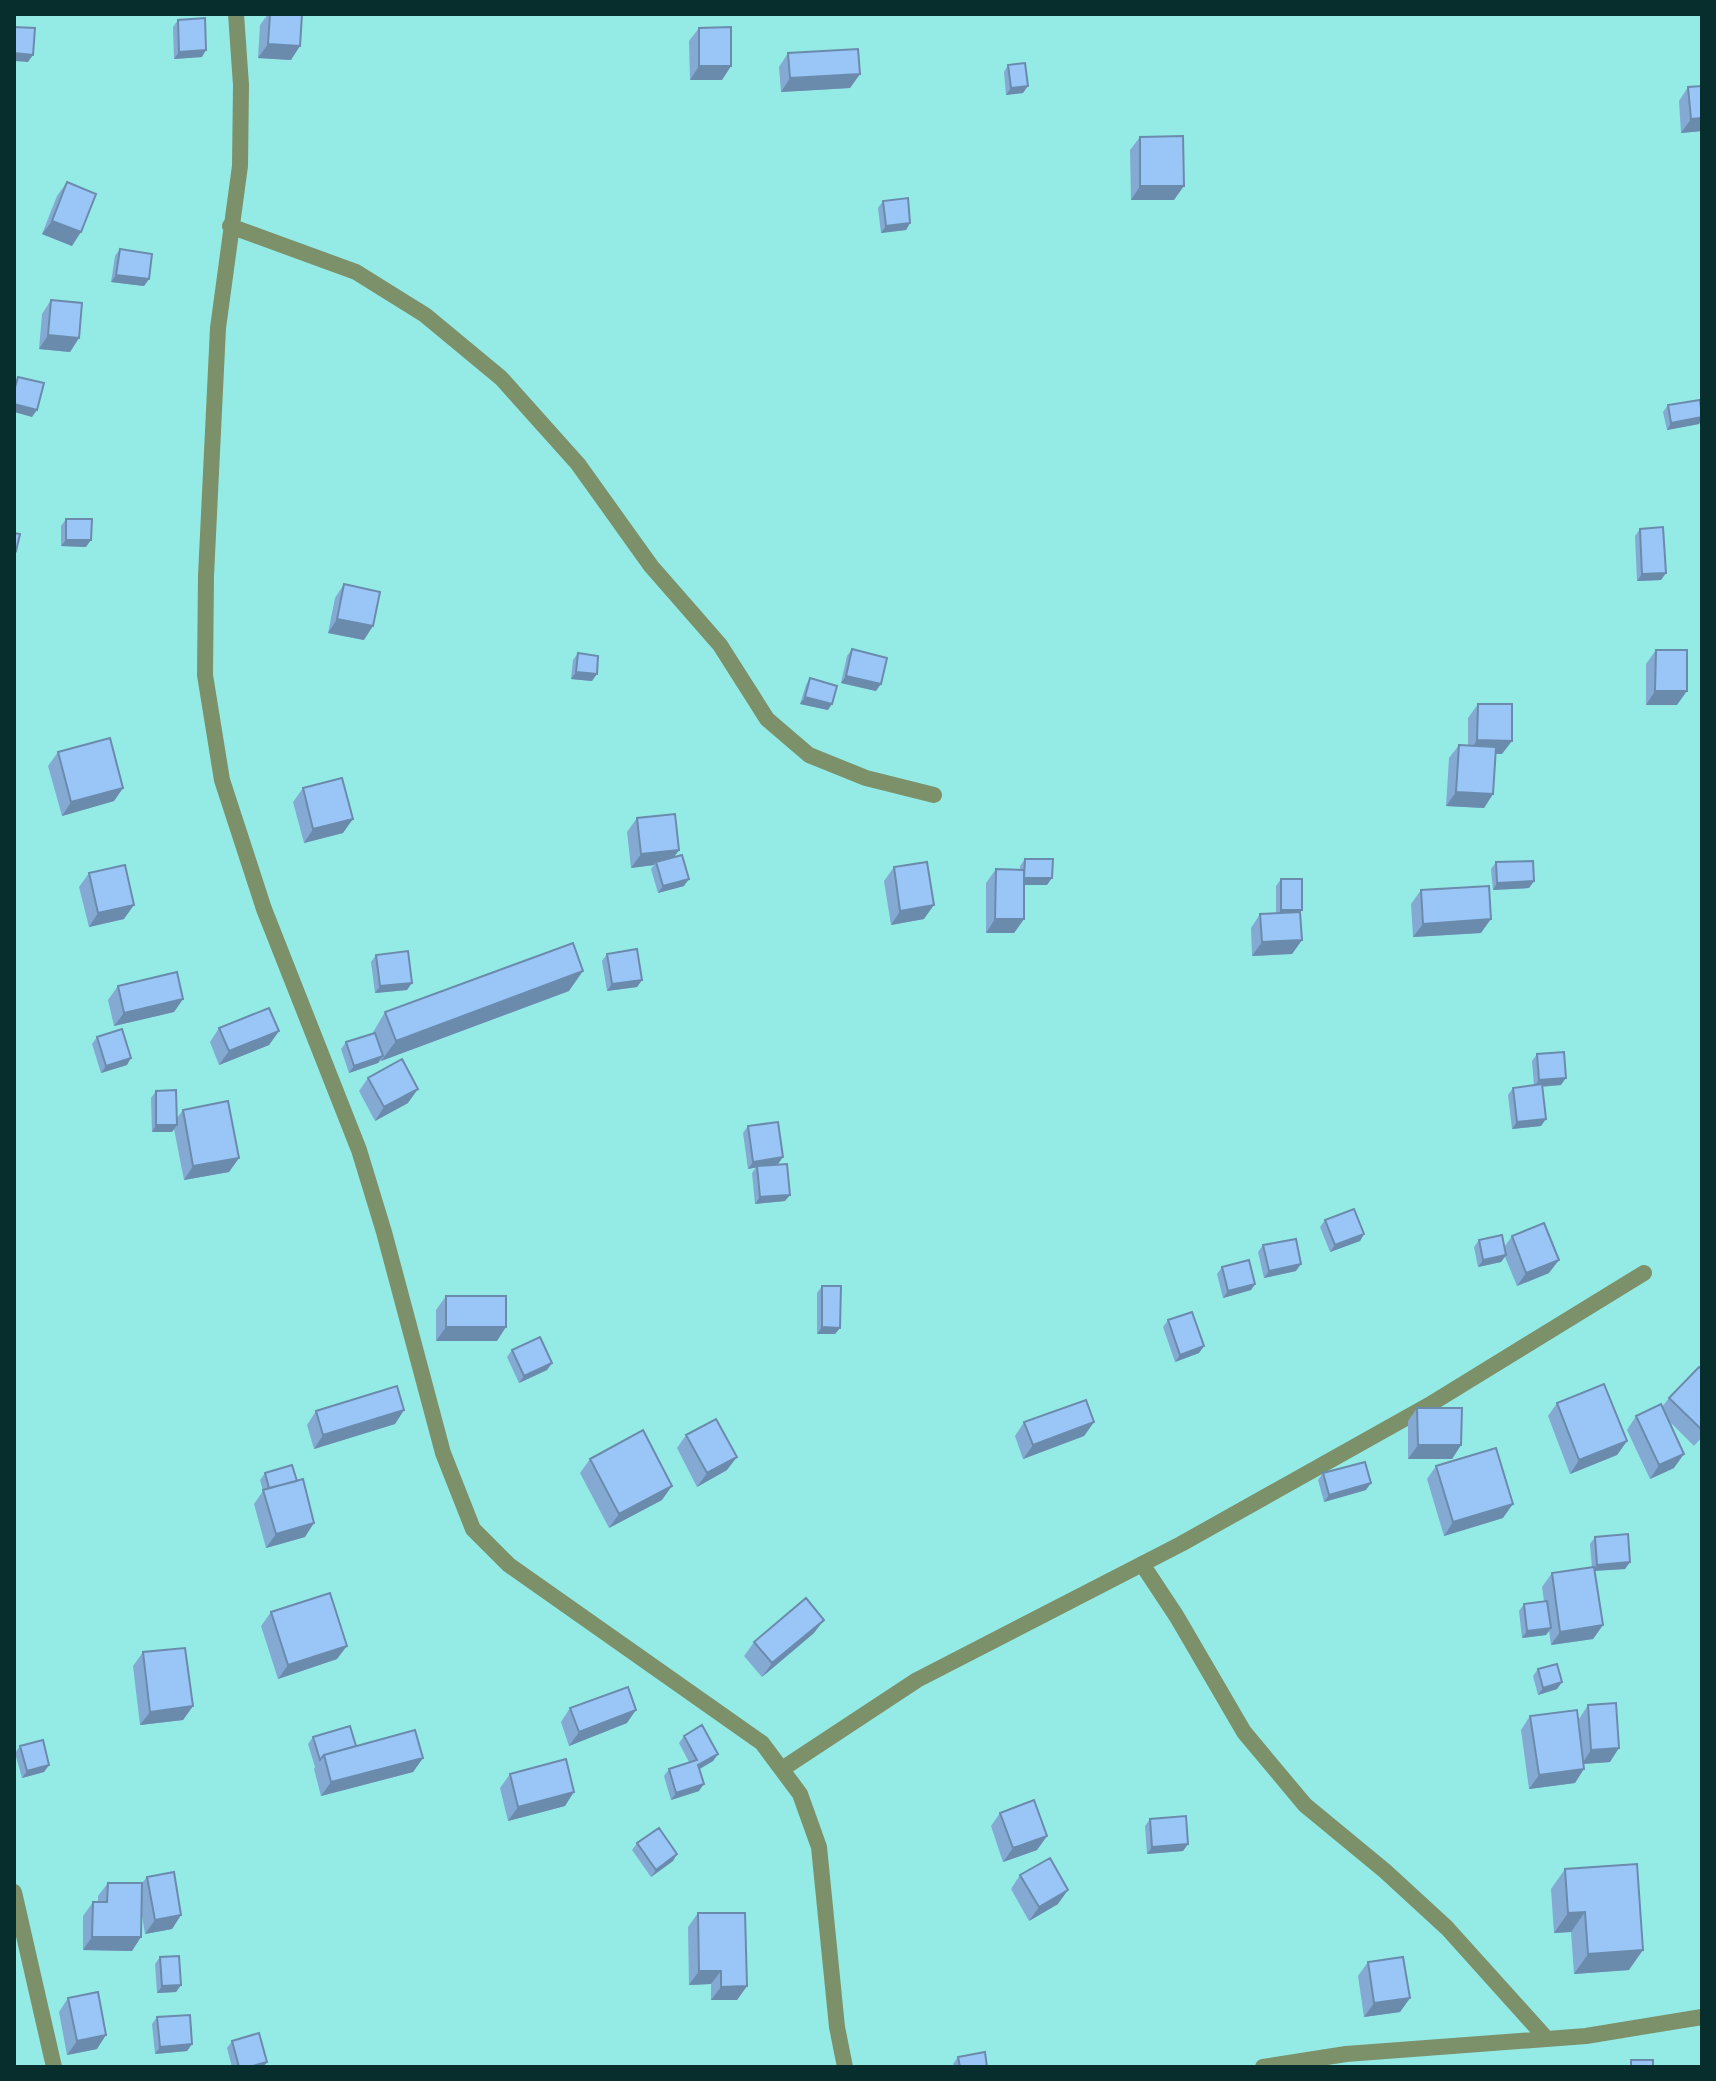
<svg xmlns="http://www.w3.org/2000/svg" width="1716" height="2081" viewBox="0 0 1716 2081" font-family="'DejaVu Sans',sans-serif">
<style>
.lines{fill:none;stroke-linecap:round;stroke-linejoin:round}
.street{stroke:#7c9069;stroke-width:16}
.wall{fill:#84aad4}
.shaded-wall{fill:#6b8bad}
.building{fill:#99c6f7;stroke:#6b8bad;stroke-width:2}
</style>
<rect width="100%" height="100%" fill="#94ebe5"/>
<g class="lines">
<path class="street" d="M236,14l5,71 -1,81 -22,162 -12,248 -1,99 17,105 42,129 95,241 25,82 59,221 30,76 36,36 253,178 38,51 19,53 18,180 8,40
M230,226l126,46 69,43 76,63 77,86 73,102 69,79 47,74 42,36 57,23 68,17
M1142,1564l35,53 67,115 61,73 80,66 62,57 100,111
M782,1769l135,-89 264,-136 248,-139 215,-132
M14,1892l40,175
M1263,2067l83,-13 240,-18 116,-19"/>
</g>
<path class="wall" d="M268,14h34l-11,46 -33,-2 2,-33z
M178,20l24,37 -28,2 -1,-32z
M699,28l32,38 -9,14h-32l-1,-39z
M788,53l72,21 -10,14 -69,4 -2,-25z
M1008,65l15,28 -17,2 -2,-23z
M1688,87l14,44 -21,2 -2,-32z
M1140,137l34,63h-43l-1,-50z
M67,182l5,64 -30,-12 15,-38z
M883,201l27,22 -4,7 -25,3 -3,-25z
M120,249l29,30 -5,7 -33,-4 4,-26z
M51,300l28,38 -9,14 -31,-3 3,-35z
M1668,405l34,4v10l-3,5 -32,6 -4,-18z
M66,519l20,28 -25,-1v-20z
M1640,529l26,44 -5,7 -24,1 -2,-45z
M344,584l20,56 -36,-7 7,-35z
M852,649l24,42 -35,-8 6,-27z
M1656,650l21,55h-31v-41z
M578,653l14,28 -21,-2 2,-19z
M810,678l18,32 -28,-6 6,-19z
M1478,704l24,50h-6l-3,40 -9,14 -38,-2 3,-48 10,-13h9v-27z
M58,752l65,36 -9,13 -52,15 -14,-50z
M303,788l40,45 -39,10 -11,-41z
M637,818l42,32 -5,7 10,29 -26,7 -7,-24 3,-4 -23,3 -4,-36z
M1025,859l22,26h-23v34l-10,14h-28v-50l10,-14 24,1v-4z
M1496,862l38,19 -5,7 -36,2 -2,-21z
M894,867l30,52 -33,6 -7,-44z
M89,873l35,46 -35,8 -10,-40z
M1281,879l19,33 2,28 -10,14 -40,2 -1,-28 9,-14h16v-28z
M1421,890l60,43 -68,4 -2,-33z
M607,954l35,26 -5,7 -30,4 -5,-30z
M376,955l31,35 -32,3 -4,-31z
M118,986l65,13 -9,13 -60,14 -6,-26z
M569,991l-188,70v-1l-3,3 -29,10 -8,-24 5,-7 26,-8 13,-22z
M219,1028l60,3 -10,14 -50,20 -9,-23z
M97,1037l30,28 -26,8 -9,-29z
M1537,1054l24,31 -19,2 -1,39 -29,3 -4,-34 5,-7 21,-3 -2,-24z
M368,1078l40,25 -33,18 -16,-30z
M156,1091l21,27 6,-8 56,48 -10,14 -45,8 -10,-51 -2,3h-20l-1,-34z
M748,1126l35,31 -5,7 7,37 -30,3 -3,-31 4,-6 -8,2 -5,-36z
M1325,1220l39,14 -4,7 -30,11 -10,-25z
M1512,1236l37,37 -32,13 -12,-29 -4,5 -23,5 -4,-20 5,-7 26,6z
M1263,1245l33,26 -32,7 -6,-26z
M1222,1267l33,17 -4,6 -28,8 -6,-24z
M822,1286l18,42 -5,6h-18v-41z
M446,1296l51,45h-61v-31z
M1168,1320l36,26 -5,7 -24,9 -12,-35z
M512,1350l40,13 -5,7 -28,13 -12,-26z
M1702,1369v68l-8,9 -26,-26 6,48 -24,11 -23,-49 9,-14 26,-9 7,-9z
M1557,1403l70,38 -10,14 -47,19 -22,-58z
M1417,1408l44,37 -9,14h-44v-38z
M404,1410l-9,14 -81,25 -7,-24 9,-14z
M1024,1422h70l-10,14 -61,23 -8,-23z
M686,1435l41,35 -30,17 -20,-39z
M590,1459l72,41 -53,28 -29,-55z
M1436,1466l67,52 -59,18 -17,-57z
M265,1473l40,64 -39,11 -12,-44 9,-13 -3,-11z
M1323,1473l43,17 -42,12 -6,-22z
M1595,1537l35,25 -5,7 -31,2 9,54 -10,14 -42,6 -2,-14 -3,4 -24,3 -3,-27 5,-7 20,-3 -2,-14 10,-14 40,-5 -2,-24z
M271,1612l66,47 -59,20 -17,-53z
M814,1633l-52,44 -18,-21 10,-14z
M143,1652l50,54 -10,14 -43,5 -7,-59z
M1538,1669l24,13 -5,7 -19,6 -5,-19z
M1588,1705l22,57 -26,2 -9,19 -46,6 -8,-59 9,-14 50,17 -1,-14z
M570,1708l57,15 -58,23 -8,-24z
M684,1736l34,18 -5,7 -13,8 -1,22 -28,9 -7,-24 5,-7 20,-7 -10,-19z
M313,1737l43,9 67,12 -10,14 -92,24 -7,-27 1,-2 -7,-23z
M20,1746l29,19 -5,7 -22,6 -7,-25z
M510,1774l55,32 -57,15 -8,-33z
M1000,1813l47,23 -10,14 -34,12 -12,-36z
M1150,1819l38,25 -5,7 -36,3 -2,-28z
M637,1843l36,18 -22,16 -19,-27z
M1565,1869l64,101 -55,4 -3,-42 -17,1 -3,-44z
M1020,1875l38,29 -29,17 -18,-32z
M147,1877l34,38 -9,14 -27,5 -3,-18 -10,35 -49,-1v-34l10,-14h5v-6l10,-13h34z
M698,1913l49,73 -10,14h-26v-16l-22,1 -1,-58z
M160,1957l21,28 -5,7 -19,1 -2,-29z
M1368,1962l42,36 -10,14 -36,5 -6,-41z
M68,1998l29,51 -30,6 -8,-43z
M157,2017l35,27 -5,7 -32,3 -3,-30z
M232,2041l35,21 -4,5h-31l-5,-19z
M958,2057l29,10h-33l-1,-3z"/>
<path class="shaded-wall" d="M268,44l32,2 -9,14 -33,-2z
M206,50l-4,7 -28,2 5,-7z
M14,53l19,2 -5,7 -14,-1z
M699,66h32l-9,14h-32z
M860,74l-10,14 -69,4 9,-14z
M1028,86l-5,7 -17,2 5,-7z
M1702,118v13l-21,2 10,-14z
M1140,186h44l-10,14h-43z
M52,221l29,11 -9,14 -30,-12z
M910,223l-4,7 -25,3 5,-7z
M116,275l33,4 -5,7 -33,-4z
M48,335l31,3 -9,14 -31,-3z
M14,404l23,6 -5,7 -18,-5z
M1702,417l-3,7 -32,6 4,-7z
M66,540h25l-5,7 -25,-1z
M1666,573l-5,7 -24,1 5,-7z
M337,619l36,7 -9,14 -36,-7z
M576,672l21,2 -5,7 -21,-2z
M846,676l35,8 -5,7 -35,-8z
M1655,691h32l-10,14h-31z
M805,697l27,7 -4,6 -28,-6z
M1477,740l35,1 -10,13h-34z
M123,788l-9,13 -52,15 9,-14z
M1456,792l37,2 -9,14 -38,-2z
M353,819l-10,14 -39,10 9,-14z
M679,850l-10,14 -13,-2 -2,3 -23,3 10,-14z
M1024,878h28l-5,7h-27z
M689,879l-5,7 -26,7 5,-7z
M1534,881l-5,7 -36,2 4,-7z
M134,905l-10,14 -35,8 9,-14z
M934,905l-10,14 -33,6 9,-14z
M1281,910h21l-5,7h-21z
M995,919h29l-10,14h-28z
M1491,919l-10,14 -68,4 10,-13z
M1302,940l-10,14 -40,2 10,-14z
M583,971l-14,20 -188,70 15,-20z
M642,980l-5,7 -30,4 5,-7z
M412,983l-5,7 -32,3 5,-7z
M183,999l-9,13 -60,14 10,-13z
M279,1031l-10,14 -50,20 10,-14z
M383,1056l-5,7 -29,10 5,-7z
M131,1058l-4,7 -26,8 5,-7z
M1566,1078l-5,7 -27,2 5,-7z
M418,1089l-10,14 -33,18 9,-14z
M1546,1119l-5,7 -29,3 5,-7z
M156,1125h21l-5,7h-20z
M783,1157l-5,7 -30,5 5,-7z
M239,1158l-10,14 -45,8 9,-14z
M790,1195l-5,6 -30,3 5,-7z
M1364,1234l-4,7 -30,11 5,-7z
M1506,1255l-5,7 -23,5 5,-7z
M1559,1260l-10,13 -32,13 9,-13z
M1301,1264l-5,7 -32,7 5,-7z
M1255,1284l-4,6 -28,8 5,-7z
M446,1327h60l-9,14h-61z
M822,1327l18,1 -5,6h-18z
M1204,1346l-5,7 -24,9 5,-7z
M552,1363l-5,7 -28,13 5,-7z
M404,1410l-9,14 -81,25 9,-14z
M1094,1422l-10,14 -61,23 10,-14z
M1627,1441l-10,14 -47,19 9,-14z
M1418,1445h43l-9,14h-44z
M1684,1454l-10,14 -24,11 9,-14z
M737,1457l-10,13 -30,17 10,-14z
M1371,1483l-5,7 -42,12 5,-7z
M672,1486l-10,14 -53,28 10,-14z
M1513,1504l-10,14 -59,18 9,-14z
M314,1523l-9,14 -39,11 10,-14z
M1630,1562l-5,7 -33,2 5,-6z
M824,1620l-10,13 -52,44 10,-14z
M1603,1625l-10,14 -42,6 9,-13z
M1551,1628l-5,7 -24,3 5,-7z
M347,1646l-10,13 -59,20 10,-14z
M1562,1682l-5,7 -19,6 5,-7z
M193,1706l-10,14 -43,5 10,-13z
M636,1710l-9,13 -58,23 10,-14z
M1619,1748l-9,14 -28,2 9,-14z
M718,1754l-5,7 -19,11 4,-7z
M423,1758l-10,14 -92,24 10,-14z
M49,1765l-5,7 -22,6 5,-7z
M1584,1769l-9,14 -46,6 10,-14z
M704,1784l-5,7 -28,9 5,-7z
M574,1792l-9,14 -57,15 10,-14z
M1047,1836l-10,14 -34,12 10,-14z
M1188,1844l-5,7 -36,3 5,-7z
M677,1854l-4,7 -22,16 5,-7z
M1068,1890l-10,14 -29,17 10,-14z
M1585,1912l-14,20 -17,1 14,-20z
M181,1915l-9,14 -27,5 10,-14z
M92,1937h49l-9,14 -49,-1z
M1643,1950l-14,20 -55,4 14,-20z
M699,1971h22l-10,13 -22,1z
M181,1985l-5,7 -19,1 5,-7z
M747,1986l-10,14h-26l10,-13z
M1410,1998l-10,14 -36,5 10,-14z
M106,2035l-9,14 -30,6 10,-14z
M192,2044l-5,7 -32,3 5,-7z
M267,2062l-4,5h-14z"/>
<path class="building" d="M270,14h32l-2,32 -32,-2z
M205,18l1,32 -27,2 -1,-32z
M14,27l21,1 -2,27 -19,-2z
M731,27v39h-32v-38z
M858,49l2,25 -70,4 -2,-25z
M1025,63l3,23 -17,2 -3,-23z
M1702,86v32l-11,1 -3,-32z
M1183,136l1,50h-44v-49z
M67,182l29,12 -15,38 -29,-11z
M908,198l2,25 -24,3 -3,-25z
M120,249l32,5 -3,25 -33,-4z
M51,300l31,3 -3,35 -31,-3z
M18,377l26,6 -7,27 -23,-6v-13z
M1700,400l2,17 -31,6 -3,-18z
M66,519h26l-1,21h-25z
M1663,527l3,46 -24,1 -2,-45z
M14,533l6,1 -4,17 -2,-1z
M344,584l36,8 -7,34 -36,-7z
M852,649l35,9 -6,26 -35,-8z
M1656,650h31v41h-32z
M578,653l20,3 -1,18 -21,-2z
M810,678l27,8 -5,18 -27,-7z
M1478,704h34v37l-35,-1z
M110,738l13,50 -52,14 -13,-50z
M1459,745l37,2 -3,47 -37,-2z
M342,778l11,41 -40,10 -10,-41z
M675,814l4,36 -38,4 -4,-36z
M682,855l7,24 -26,7 -7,-24z
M1025,859h28l-1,19h-28z
M1533,861l1,20 -37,2 -1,-21z
M927,862l7,43 -34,6 -6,-44z
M125,865l9,40 -36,8 -9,-40z
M996,869l28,1v49h-29z
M1281,879h21v31h-21z
M1489,886l2,33 -68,5 -2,-34z
M1300,912l2,28 -40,2 -2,-28z
M573,943l10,28 -187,70 -11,-29z
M637,949l5,31 -30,4 -5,-30z
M408,951l4,32 -32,3 -4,-31z
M177,972l6,27 -59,14 -6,-27z
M269,1008l10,23 -50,20 -10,-23z
M122,1029l9,29 -25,8 -9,-29z
M375,1033l8,23 -29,10 -8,-24z
M1564,1052l2,26 -27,2 -2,-26z
M402,1059l16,30 -34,18 -16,-29z
M1542,1084l4,35 -29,3 -4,-34z
M176,1090l1,35h-21v-34z
M228,1101l11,57 -46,8 -10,-56z
M778,1122l5,35 -30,5 -5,-36z
M787,1164l3,31 -30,2 -3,-31z
M1354,1209l10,25 -29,11 -10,-25z
M1544,1223l15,37 -33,13 -14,-37z
M1502,1235l4,20 -23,5 -4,-20z
M1296,1239l5,25 -32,7 -6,-26z
M1249,1260l6,24 -27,7 -6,-24z
M822,1286h19l-1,42 -18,-1z
M446,1296h60v31h-60z
M1192,1312l12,34 -24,9 -12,-35z
M540,1337l12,26 -28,13 -12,-26z
M1699,1367l3,2v61l-33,-32z
M1604,1384l23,57 -48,19 -22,-57z
M397,1386l7,24 -81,25 -7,-24z
M1086,1400l8,22 -61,23 -9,-23z
M1661,1404l23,50 -25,11 -23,-49z
M1417,1408h45l-1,37h-43z
M716,1419l21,38 -30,16 -21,-38z
M643,1430l29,56 -53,28 -29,-55z
M1496,1448l17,56 -60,18 -17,-56z
M1365,1462l6,21 -42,12 -6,-22z
M292,1465l5,16 -28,7 -4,-15z
M303,1479l11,44 -38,11 -13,-44z
M1628,1534l2,28 -33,3 -2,-28z
M1594,1567l9,58 -43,7 -8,-59z
M330,1593l17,53 -59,19 -17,-53z
M806,1598l18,22 -52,43 -18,-21z
M1547,1601l4,27 -24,3 -3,-27z
M185,1648l8,58 -43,6 -7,-60z
M1557,1664l5,18 -19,6 -5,-19z
M628,1687l8,23 -57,22 -9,-24z
M1616,1703l3,45 -28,2 -3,-45z
M1577,1710l7,59 -45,6 -9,-59z
M702,1725l16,29 -20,11 6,19 -28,9 -7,-24 28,-9 -13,-24z
M350,1726l6,20 -32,9 -4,5 -7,-23z
M415,1730l8,28 -92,24 -7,-27z
M43,1740l6,25 -22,6 -7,-25z
M566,1759l8,33 -56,15 -8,-33z
M1034,1800l13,36 -34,12 -13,-35z
M1186,1816l2,28 -36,3 -2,-28z
M659,1828l18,26 -21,16 -19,-27z
M1050,1858l18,32 -29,17 -19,-32z
M1637,1864l6,86 -55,4 -3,-42 -17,1 -3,-44z
M174,1872l7,43 -26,5 -8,-43z
M108,1883h34l-1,54h-49l1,-35h14z
M698,1913h47l2,73 -26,1v-16h-22z
M179,1956l2,29 -19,1 -2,-29z
M1403,1957l7,41 -36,5 -6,-41z
M98,1992l8,43 -29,6 -9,-43z
M190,2015l2,29 -32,3 -3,-30z
M259,2033l8,29 -18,5h-10l-7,-26z
M985,2052l2,15h-27l-2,-10z
M1631,2060h22v7h-22z"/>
<rect width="1716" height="2081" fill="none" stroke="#072e2c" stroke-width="32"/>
</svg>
